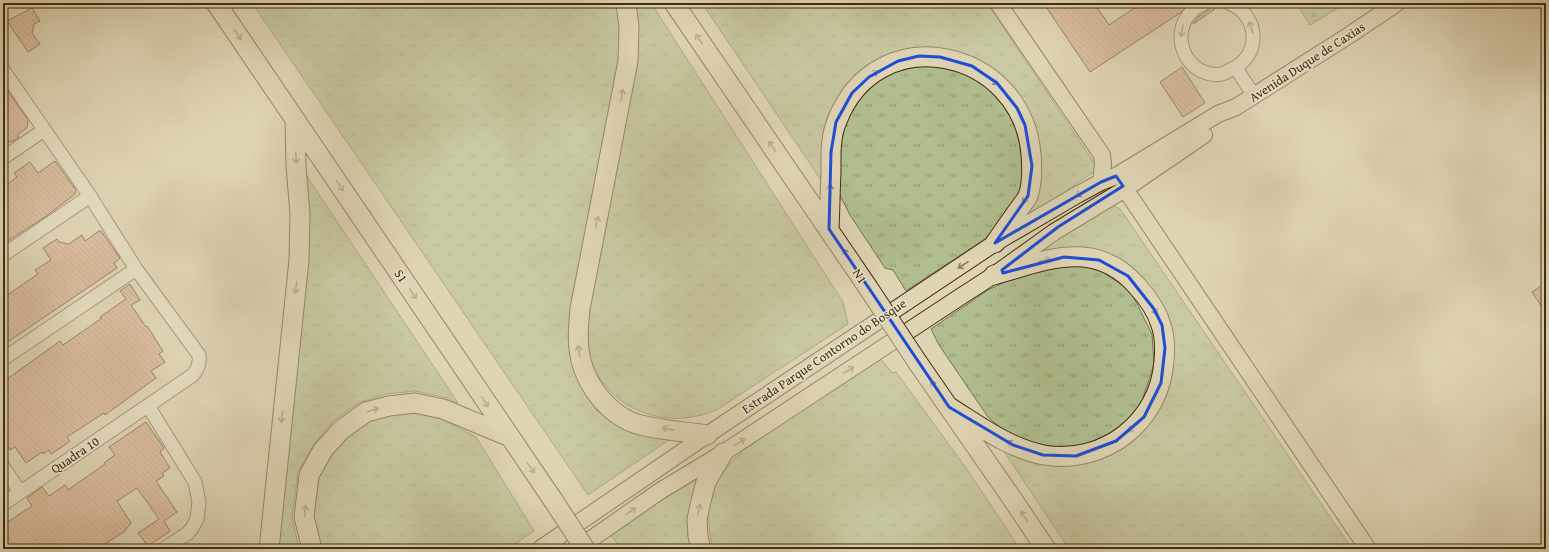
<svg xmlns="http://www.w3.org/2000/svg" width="1549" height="552" viewBox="0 0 1549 552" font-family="'Gentium Book Plus',serif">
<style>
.grass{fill:url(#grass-tufts);stroke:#78744e}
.forest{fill:url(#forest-firs);stroke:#78744e}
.building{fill:url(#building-back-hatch);stroke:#402c0d}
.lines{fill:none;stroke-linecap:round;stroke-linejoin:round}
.minor-casing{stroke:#685637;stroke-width:15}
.major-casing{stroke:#402c0d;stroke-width:18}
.highway-casing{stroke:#402c0d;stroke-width:21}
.minor{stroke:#eae4cf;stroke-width:13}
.major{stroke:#dfd5b5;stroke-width:16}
.highway{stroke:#dfd5b5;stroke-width:19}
.highway-bridge-casing{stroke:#402c0d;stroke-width:21;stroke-linecap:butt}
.highway-bridge{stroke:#dfd5b5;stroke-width:19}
.oneway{stroke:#95886e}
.oneway2{stroke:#908061}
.marked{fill:none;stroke:#1d4ed8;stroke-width:3;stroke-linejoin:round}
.labels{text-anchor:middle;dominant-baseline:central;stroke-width:3;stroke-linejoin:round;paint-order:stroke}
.street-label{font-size:13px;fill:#402c0d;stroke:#eae4cf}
</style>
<defs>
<pattern id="grass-tufts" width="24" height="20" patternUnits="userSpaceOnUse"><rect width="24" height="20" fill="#b0bd8e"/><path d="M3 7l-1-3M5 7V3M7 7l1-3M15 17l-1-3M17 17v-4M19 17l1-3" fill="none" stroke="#919a72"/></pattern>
<pattern id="forest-firs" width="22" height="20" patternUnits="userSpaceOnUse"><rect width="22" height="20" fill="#b0bd8e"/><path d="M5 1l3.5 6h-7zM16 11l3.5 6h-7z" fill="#919a72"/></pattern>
<pattern id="building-back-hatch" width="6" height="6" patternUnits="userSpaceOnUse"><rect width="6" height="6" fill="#d8a589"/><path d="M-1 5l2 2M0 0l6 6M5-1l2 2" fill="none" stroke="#b1876e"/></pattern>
</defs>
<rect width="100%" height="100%" fill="#dfd5b5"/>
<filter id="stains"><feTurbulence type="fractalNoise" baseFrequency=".005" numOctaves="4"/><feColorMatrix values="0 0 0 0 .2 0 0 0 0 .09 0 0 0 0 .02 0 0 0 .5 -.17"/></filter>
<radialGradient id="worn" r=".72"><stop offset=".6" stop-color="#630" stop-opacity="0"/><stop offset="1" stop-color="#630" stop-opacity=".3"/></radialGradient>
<path class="grass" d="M252,3h368l3,41 -45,336 19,31 34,22 51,-2 -94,64z
M635,3h16l192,299 5,22 -130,85c-38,18 -86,10 -113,-24 -6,-7 -12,-17 -15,-26 -4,-14 -4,-29 -4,-43z
M702,3h285l110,164 -2,4 -78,53 23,-51 -6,-47 -9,-22 -23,-25 -38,-24 -14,-4 -85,19 -23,21 -15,26 -3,16 -3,47z
M927,65l40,8 23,16 19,21 12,26 2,45 -7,24 -28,32 -82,54 -13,-21 -8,-2 -35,-53 -13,-25v-48l24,-52 26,-17z
M304,172l154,231 -11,-5 -32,-7 -28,3 -27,8 -27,19 -19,23 -16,28 -6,45 7,32h-23z
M1113,206l6,2 6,8 227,333h-283l-68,-102 42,16 103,-41 20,-93 -69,-78 -54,-2 64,-42z
M1062,262l36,7 27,18 8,9 19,38 2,30 -12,37 -16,22 -26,19 -30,8 -54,-9 -28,-24 -49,-72 -8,-16 57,-39 42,-20z
M879,357l13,16 4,-1 70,96 54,81h-307c-11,-45 -2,-71 33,-101z
M414,413l26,5 36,19 58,94 -26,18h-186l-3,-8 -5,-25 5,-38 12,-22 17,-19 22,-16 21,-6z
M702,476l-5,73h-76l-12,-17z"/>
<path class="forest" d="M1296,3h50l-36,22z"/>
<path class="building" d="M1051,3h43l15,22 33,-22h48l-7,8 -93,61 -44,-65z
M1212,6l3,3 -22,15 5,-7 11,-7z
M32,8l8,13 -6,3 -2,9 8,11 -12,8 -21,-31z
M1182,67l23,36 -22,14 -23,-35z
M3,84l25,36 -1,8 -10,7 2,2 -6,4 -10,2z
M55,161l21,29 -1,4 -30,23 -42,27v-57l14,-10 -3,-4 16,-11 8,11z
M99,231h2l19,27 -6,5 3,5 -114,77v-47l35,-24 -3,-4 16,-10 -8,-12 14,-9 2,3 10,2 13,-9 3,6z
M1546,283v30l-14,-21z
M130,284l10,16 -9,5 15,22 1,-1 16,25 -4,3 6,8 -14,9 5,7 -51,37 -1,-2 -37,24 3,4 -8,6 -11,7 -2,-4 -6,4 -1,-2 -16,11 -11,-16 -5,3 -7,-10v-58l57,-41 3,4 39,-27 -2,-1 26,-18 -6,-8z
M146,422l18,26 -4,4 10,16 -8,5 2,3 -8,5 21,31 -13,9 6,10 -22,15 -10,-13 21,-14 -22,-31 -20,13 14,22 -6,8 -20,13 3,5h-105v-24l29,-19 -5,-8 15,-11 7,9 16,-11 3,5 37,-26 -1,-1 11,-8 -6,-8z"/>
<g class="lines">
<g class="minor-casing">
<path id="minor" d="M1205,3c-42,17 -24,77 17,71 3,-1 6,-3 8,-4 32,-13 30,-55 -1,-67
M1236,68l18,28
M3,70l87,126 46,73 63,86c1,9 -1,13 -6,20l-190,129
M3,158l41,-28
M3,255l87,-59
M3,359l133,-90
M148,406l47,76 4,20 -2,17 -5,9 -4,5 -24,16
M3,467l17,25"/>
</g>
<g class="major-casing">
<path id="major" d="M998,3l104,152 1,10 -2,17
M1125,189l243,360
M540,549l167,-114 288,-192 82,-48 24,-13 15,-6 102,-62 18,-7 112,-71 49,-33
M577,549l83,-58 63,-38 237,-156 34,-22 60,-43 71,-43 79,-54"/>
</g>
<g class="highway-casing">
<path id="highway" d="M216,3l337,497
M626,3l3,24 -1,34 -48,248c-1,13 -3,26 -1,40 3,29 23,59 50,72 20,9 55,10 78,14
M674,3l193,283
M829,229c1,-19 1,-38 2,-57 0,-17 -1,-35 6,-51 40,-104 185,-73 194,33 1,12 1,31 -3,42 -2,4 -6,9 -9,13 -8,11 -16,23 -24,34
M918,363l93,134 35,52
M949,407c29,18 61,42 95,48 60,10 116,-33 120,-94 1,-12 1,-25 -3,-36 -4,-14 -14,-28 -24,-39 -14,-16 -32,-27 -54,-29 -31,-2 -60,10 -89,18
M269,549l30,-289 1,-46 -4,-48 -1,-47
M312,549l-8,-32 5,-42 14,-25 18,-20 25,-18 23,-6 26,-3 28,6 65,27
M701,549l-3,-13 -1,-17 4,-18 5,-19 17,-29"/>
</g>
<use href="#minor" class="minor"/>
<use href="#major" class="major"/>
<use href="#highway" class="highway"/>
<g class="highway-bridge-casing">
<path id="highway-bridge" d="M867,286l51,77
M553,500l32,49"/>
</g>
<use href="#highway-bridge" class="highway-bridge"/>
</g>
<defs><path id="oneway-shaft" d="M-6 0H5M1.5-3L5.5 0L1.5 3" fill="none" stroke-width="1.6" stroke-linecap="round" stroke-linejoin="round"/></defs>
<g class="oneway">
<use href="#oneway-shaft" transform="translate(1251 27) rotate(-108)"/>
<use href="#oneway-shaft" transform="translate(1182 31) rotate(99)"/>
</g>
<g class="oneway2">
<use href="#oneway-shaft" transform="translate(238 35) rotate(56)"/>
<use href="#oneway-shaft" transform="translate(699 39) rotate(-124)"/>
<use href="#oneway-shaft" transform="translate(873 74) rotate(-36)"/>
<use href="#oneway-shaft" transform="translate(993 81) rotate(36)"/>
<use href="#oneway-shaft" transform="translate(622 95) rotate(-79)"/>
<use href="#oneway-shaft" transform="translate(772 146) rotate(-124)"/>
<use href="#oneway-shaft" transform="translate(296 158) rotate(89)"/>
<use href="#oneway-shaft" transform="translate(340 186) rotate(56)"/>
<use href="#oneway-shaft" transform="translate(830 190) rotate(-89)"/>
<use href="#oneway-shaft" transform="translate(1081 193) rotate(151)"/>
<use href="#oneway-shaft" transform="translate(1026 198) rotate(115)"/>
<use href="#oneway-shaft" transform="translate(597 222) rotate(-79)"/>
<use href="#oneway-shaft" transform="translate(846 254) rotate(-123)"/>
<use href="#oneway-shaft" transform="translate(1045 260) rotate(-13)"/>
<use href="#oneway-shaft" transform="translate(963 265) rotate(147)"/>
<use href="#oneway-shaft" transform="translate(296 288) rotate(96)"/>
<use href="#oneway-shaft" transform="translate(413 294) rotate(56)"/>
<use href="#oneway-shaft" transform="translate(1154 309) rotate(60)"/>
<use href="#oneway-shaft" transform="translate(579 351) rotate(-99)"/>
<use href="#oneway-shaft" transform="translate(849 370) rotate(-33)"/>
<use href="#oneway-shaft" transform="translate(934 386) rotate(-126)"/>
<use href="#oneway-shaft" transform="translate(485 402) rotate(56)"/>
<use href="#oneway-shaft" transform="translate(373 410) rotate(-16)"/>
<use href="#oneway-shaft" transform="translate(282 417) rotate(96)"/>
<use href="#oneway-shaft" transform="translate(1133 428) rotate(137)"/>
<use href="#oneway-shaft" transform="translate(668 429) rotate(-172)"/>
<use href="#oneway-shaft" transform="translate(740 442) rotate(-33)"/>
<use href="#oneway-shaft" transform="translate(1012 444) rotate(-155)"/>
<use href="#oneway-shaft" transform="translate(531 468) rotate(55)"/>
<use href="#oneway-shaft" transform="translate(699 510) rotate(-79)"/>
<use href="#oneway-shaft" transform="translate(305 511) rotate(-85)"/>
<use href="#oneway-shaft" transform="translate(631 511) rotate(-35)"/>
<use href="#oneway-shaft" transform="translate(1024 516) rotate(-123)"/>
</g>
<path d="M0 0H1549V552H0ZM919,56l21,1 32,9 25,17 20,25 8,17 7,41 -4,30 -33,47 106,-61 15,-6 7,10 -65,41 -56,43 1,3 61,-16 35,3 29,16 26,33 8,16 3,23 -4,35 -17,34 -28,24 -40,15 -33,-1 -30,-10 -64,-38 -120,-178 2,-77 5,-30 16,-29 17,-16 29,-16z" fill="#dfd5b5" fill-opacity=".55" fill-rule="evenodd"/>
<path class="marked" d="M919,56l21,1 32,9 25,17 20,25 8,17 7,41 -4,30 -33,47 106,-61 15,-6 7,10 -65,41 -56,43 1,3 61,-16 35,3 29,16 26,33 8,16 3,23 -4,35 -17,34 -28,24 -40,15 -33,-1 -30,-10 -64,-38 -120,-178 2,-77 5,-30 16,-29 17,-16 29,-16z"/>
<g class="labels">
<g class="street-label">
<text transform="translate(1307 62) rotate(-33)">Avenida Duque de Caxias</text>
<text transform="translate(401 276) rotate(56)">S1</text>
<text transform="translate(860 276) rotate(57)">N1</text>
<text transform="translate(824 356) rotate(-34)">Estrada Parque Contorno do Bosque</text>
<text transform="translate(75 455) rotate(-34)">Quadra 10</text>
</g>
</g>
<rect width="1549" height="552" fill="none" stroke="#dfd5b5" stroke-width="16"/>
<rect x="4" y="4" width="1541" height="544" fill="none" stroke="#402c0d" stroke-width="2"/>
<rect x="8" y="8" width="1533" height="536" fill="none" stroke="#402c0d"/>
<rect width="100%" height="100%" filter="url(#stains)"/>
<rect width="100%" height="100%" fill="url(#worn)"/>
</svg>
